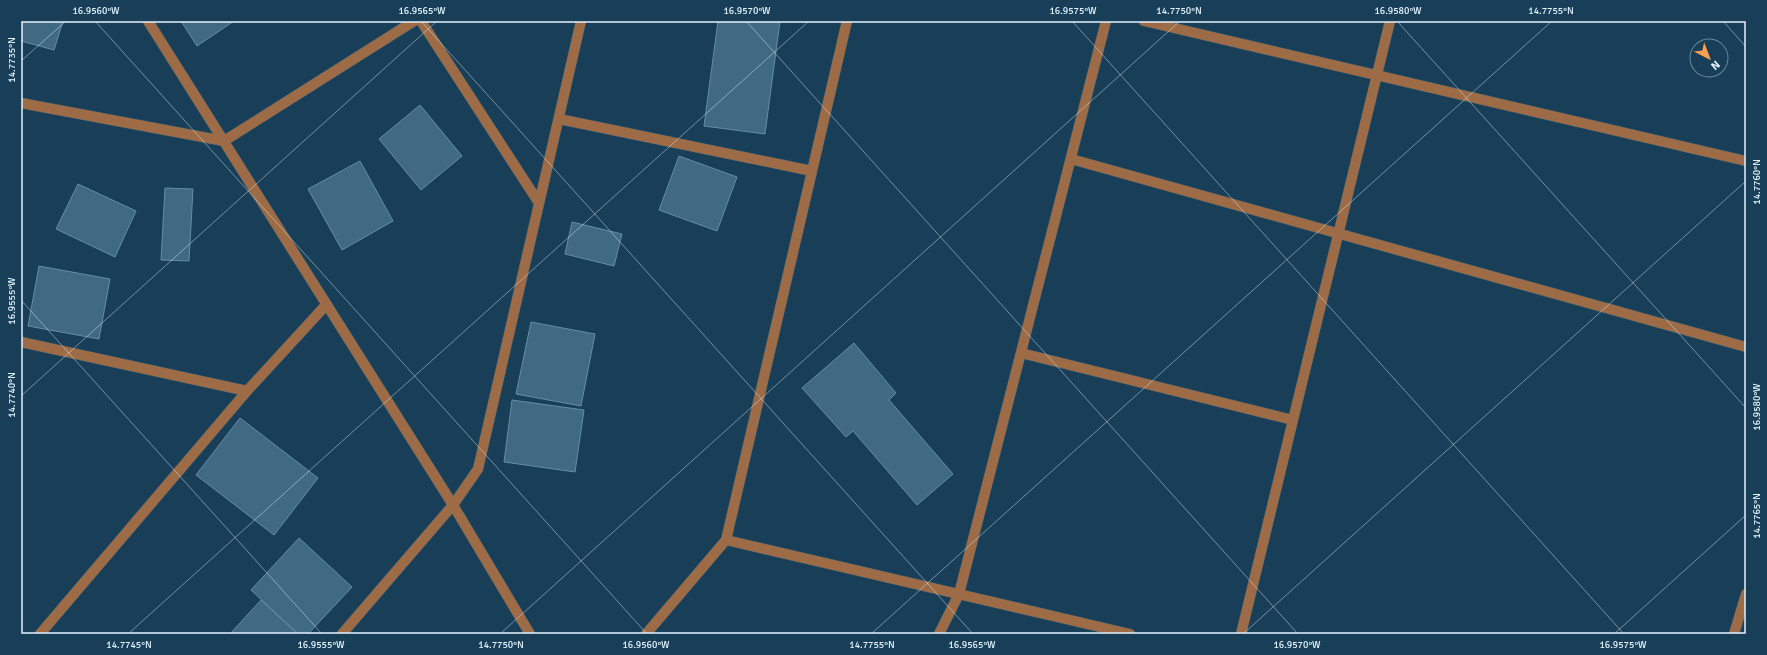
<svg xmlns="http://www.w3.org/2000/svg" width="1767" height="655" viewBox="0 0 1767 655" font-family="Signika,sans-serif">
<style>
.building{fill:#426982;stroke:#658da8}
.lines{fill:none;stroke-linecap:round;stroke-linejoin:round}
.minor-casing{stroke:#385c72;stroke-width:11}
.minor{stroke:#9d6b45;stroke-width:10}
.ticks{fill:none;stroke:#e2f3ff;stroke-width:1;stroke-opacity:0.45}
.neatline{fill:none;stroke:#e2f3ff;stroke-width:1.5}
.ticks-label{font-size:10px;text-anchor:middle;fill:#e2f3ff}
</style>
<rect width="100%" height="100%" fill="#183f57"/>
<path class="building" d="M21,21h42l-9,29 -33,-9z
M181,21h53l-37,25z
M718,21h62l-15,113 -61,-8z
M420,105l42,51 -41,34 -42,-51z
M679,156l58,21 -20,54 -58,-21z
M360,161l33,60 -51,29 -34,-61z
M78,184l58,27 -21,46 -59,-28z
M165,188l28,1 -4,72 -28,-1z
M572,222l50,12 -8,32 -49,-12z
M39,266l71,13 -11,60 -71,-13z
M531,322l64,12 -14,72 -65,-12z
M854,343l42,50 -7,7 64,74 -36,31 -64,-74 -7,6 -44,-49z
M512,400l72,10 -9,62 -71,-10z
M240,418l78,60 -44,57 -78,-60z
M299,538l53,49 -44,47h-10l-47,-44z
M261,600l37,34h-68z"/>
<g class="lines">
<g class="minor-casing">
<path id="minor" d="M148,21l305,484 77,129
M421,21l118,182
M1144,21l602,140
M21,103l203,38 190,-120
M559,119l253,52
M1071,159l675,188
M21,342l226,49
M1021,353l272,67
M726,540l404,94
M40,634l207,-243 79,-86
M342,634l111,-129 25,-36 103,-448
M646,634l80,-94 121,-519
M939,634l20,-40 147,-573
M1241,634l149,-613
M1734,634l12,-40"/>
</g>
<use href="#minor" class="minor"/>
</g>
<path class="ticks" d="M95,21l552,613M421,21l552,613M746,21l552,613M1072,21l552,613M1397,21l349,387M1723,21l23,26M21,61l45,-40M21,300l301,334M21,396l416,-375M128,634l681,-613M500,634l680,-613M871,634l681,-613M1243,634l503,-453M1614,634l132,-119"/>
<rect width="1767" height="655" fill="none" stroke="#183f57" stroke-width="44"/>
<g transform="translate(1709 58) rotate(138)"><circle r="19" fill="#183f57" stroke="#69879a"/>
<path d="M0-3L7 15L0 10L-7 15Z" fill="#fb9e51"/>
<text y="-6" font-size="11" font-weight="bold" text-anchor="middle" fill="#e2f3ff">N</text>
</g>
<rect x="22" y="22" width="1723" height="611" class="neatline"/>
<g class="ticks-label">
<text x="96" y="14">16.9560°W</text>
<text x="422" y="14">16.9565°W</text>
<text x="747" y="14">16.9570°W</text>
<text x="1073" y="14">16.9575°W</text>
<text x="1179" y="14">14.7750°N</text>
<text x="1398" y="14">16.9580°W</text>
<text x="1551" y="14">14.7755°N</text>
<text transform="translate(11 60) rotate(-90)" y="4">14.7735°N</text>
<text transform="translate(1756 182) rotate(-90)" y="4">14.7760°N</text>
<text transform="translate(11 301) rotate(-90)" y="4">16.9555°W</text>
<text transform="translate(11 395) rotate(-90)" y="4">14.7740°N</text>
<text transform="translate(1756 407) rotate(-90)" y="4">16.9580°W</text>
<text transform="translate(1756 516) rotate(-90)" y="4">14.7765°N</text>
<text x="129" y="648">14.7745°N</text>
<text x="321" y="648">16.9555°W</text>
<text x="501" y="648">14.7750°N</text>
<text x="646" y="648">16.9560°W</text>
<text x="872" y="648">14.7755°N</text>
<text x="972" y="648">16.9565°W</text>
<text x="1297" y="648">16.9570°W</text>
<text x="1623" y="648">16.9575°W</text>
</g>
</svg>
